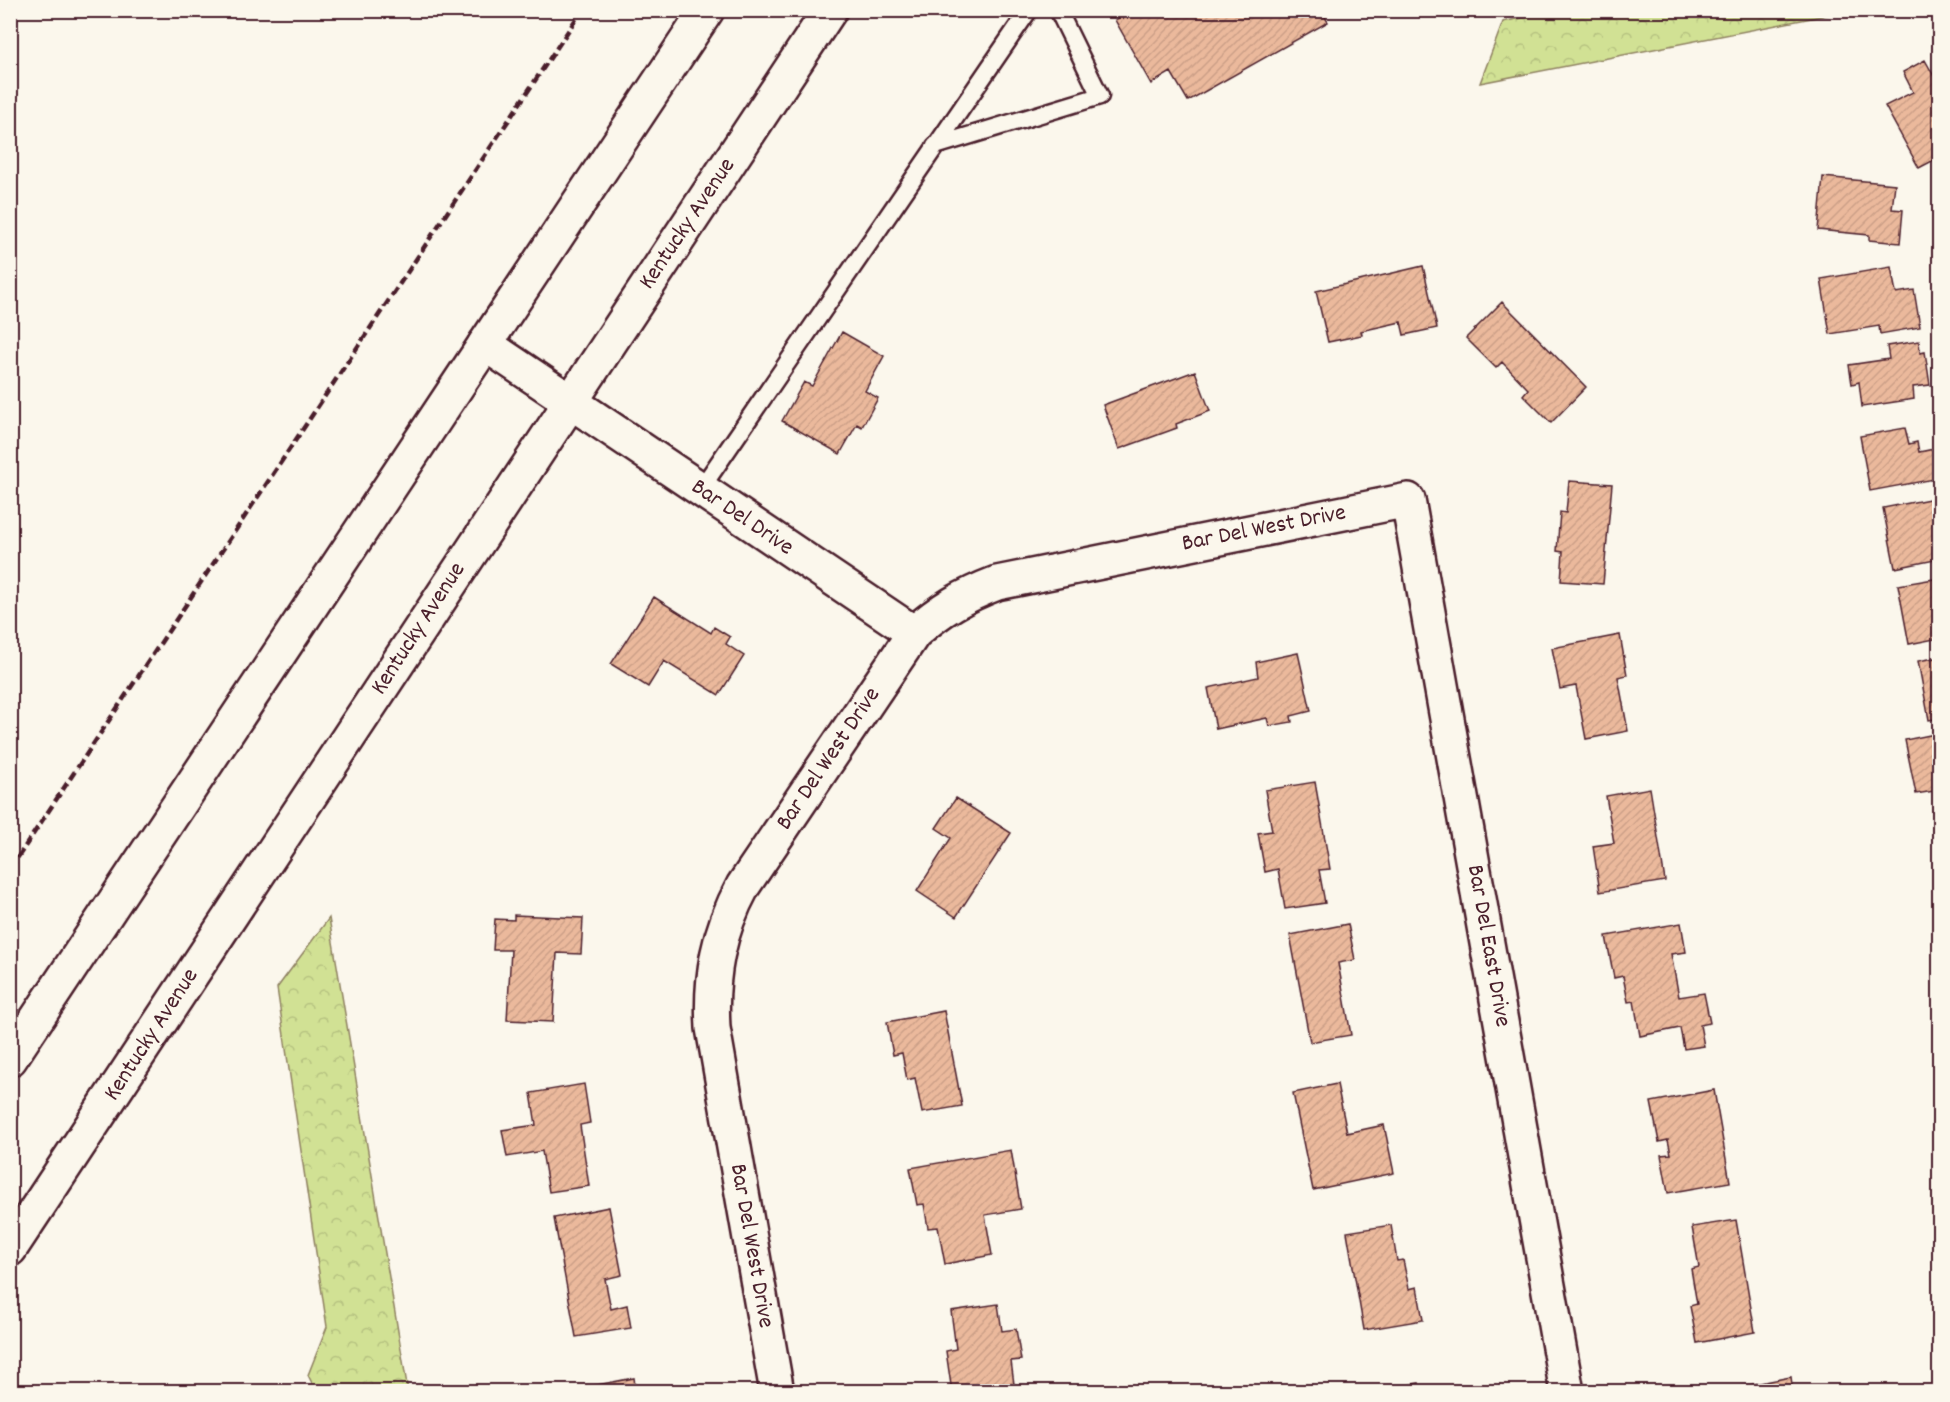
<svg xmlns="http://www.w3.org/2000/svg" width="1950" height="1402" viewBox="0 0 1950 1402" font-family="Dekko,sans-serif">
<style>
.forest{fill:url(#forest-crowns);stroke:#8e8060;stroke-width:1.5}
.building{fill:url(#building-hatch);stroke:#4a1f2b;stroke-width:1.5}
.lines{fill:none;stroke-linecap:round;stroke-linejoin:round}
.lane-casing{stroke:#4a1f2b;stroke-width:21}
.street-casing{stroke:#4a1f2b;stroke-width:38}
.primary-casing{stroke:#4a1f2b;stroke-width:38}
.lane{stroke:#fbf7ec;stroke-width:16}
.street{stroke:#fbf7ec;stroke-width:33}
.primary{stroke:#fbf7ec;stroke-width:33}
.rail{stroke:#4a1f2b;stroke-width:4.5;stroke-dasharray:9 4.5;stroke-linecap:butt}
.labels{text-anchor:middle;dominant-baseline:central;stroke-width:4.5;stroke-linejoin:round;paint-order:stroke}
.street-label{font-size:24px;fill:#4a1f2b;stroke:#fbf7ec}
</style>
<defs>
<pattern id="forest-crowns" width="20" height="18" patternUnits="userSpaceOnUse" patternTransform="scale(1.5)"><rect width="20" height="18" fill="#d1e194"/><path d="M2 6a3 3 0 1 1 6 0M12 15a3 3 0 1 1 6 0" fill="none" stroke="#b5c180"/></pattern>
<pattern id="building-hatch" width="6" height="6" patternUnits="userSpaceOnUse" patternTransform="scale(1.5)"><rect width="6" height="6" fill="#ebb99c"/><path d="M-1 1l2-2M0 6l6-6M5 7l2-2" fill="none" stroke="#cb9f87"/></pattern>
</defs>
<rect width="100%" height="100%" fill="#fbf7ec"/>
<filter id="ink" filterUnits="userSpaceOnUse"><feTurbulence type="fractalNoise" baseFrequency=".0167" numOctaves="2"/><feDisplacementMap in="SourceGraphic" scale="12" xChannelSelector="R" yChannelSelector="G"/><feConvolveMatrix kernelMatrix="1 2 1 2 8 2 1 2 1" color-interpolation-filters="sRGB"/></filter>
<g filter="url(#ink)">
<path class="forest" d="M1557,10h291v1l-368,72 23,-61z
M329,918l79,473h-92l-8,-16 19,-48 -50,-339z"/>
<path class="building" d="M1131,10h190l7,12 -140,79 -17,-29 -20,12 -36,-64z
M1925,60l15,27v58l-5,2 5,10 -21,11 -34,-62 28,-14 -10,-20z
M1823,177l72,7 -3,25 11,1 -3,33 -31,-3v-5l-51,-5z
M1423,266l14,62 -33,7 -3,-13 -40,9 1,4 -34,7 -12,-51z
M1891,267l5,26 18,-3 6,37 -40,7 -1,-8 -49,8 -9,-55z
M1502,302l84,85 -35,36 -28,-28 5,-6 -26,-27 -6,6 -30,-30z
M842,332l42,24 -19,35 13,7 -16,29 -5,-3 -17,30 -58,-33 22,-39 8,4z
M1919,341l1,12 5,-1 5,33 -17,2 1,12 -52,8 -3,-25 -7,2 -3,-19 40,-6 -2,-13z
M1195,371l15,40 -34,13 1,4 -58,21 -16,-44z
M1905,428l4,16 8,-2 2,10 20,-4 1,30 -70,13 -10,-55z
M1569,481l43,3 -9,100 -42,-3 2,-29 -6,-1 3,-39 6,1z
M1940,497v62l-45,9 -12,-60z
M1940,578v60l-31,6 -11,-59z
M654,597l57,36 3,-6 16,10 -4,7 18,12 -25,39 -55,-34 -16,26 -37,-23z
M1620,635l7,40 -9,2 10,54 -42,8 -10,-53 -16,3 -8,-41z
M1298,653l13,58 -20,5 1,6 -23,4 -2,-8 -51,11 -8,-41 50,-11 -2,-15z
M1940,657v61l-11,2 -11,-59z
M1940,733v57l-24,4 -11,-54z
M1315,782l15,87 -11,1 6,33 -40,6 -7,-40 -13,3 -7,-39 14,-2 -7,-41z
M1650,788l15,93 -65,11 -7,-46 21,-3 -8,-47z
M956,798l55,35 -55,84 -39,-26 34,-53 -15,-10z
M514,915l69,3 -2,36 -24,-1 -4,69 -46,-2 4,-70h-18l2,-31 19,1z
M1681,923l5,29 -15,2 8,43 25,-4 6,30 -10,2 4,21 -20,3 -4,-21 -40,8 -6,-35 -6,1 -5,-26 -9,2 -8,-42z
M1348,924l7,36 -17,3 13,72 -41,7 -20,-107z
M944,1011l18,95 -40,7 -7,-35 -8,2 -5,-27 -9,2 -6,-33z
M584,1084l6,39 -10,2 9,61 -40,6 -7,-41 -35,6 -5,-27 34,-5 -5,-32z
M1337,1084l10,49 37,-8 10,48 -81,17 -20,-97z
M1714,1090l16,92 -62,11 -7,-38 10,-1 -3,-14 -9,2 -8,-40z
M1011,1150l10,59 -36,6 7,40 -47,9 -7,-37 -10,1 -4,-24 -7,1 -7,-37z
M609,1207l13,68 -17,4 6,30 16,-4 4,23 -55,9 -22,-119z
M1736,1220l19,112 -58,11 -7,-37 7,-2 -6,-35 8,-2 -7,-40z
M1391,1225l6,36 6,-1 6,29 8,-2 6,33 -59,10 -17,-98z
M998,1304l4,27 14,-2 5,31 -10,1 4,31h-63l-6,-41 10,-2 -5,-38z
M1791,1377l2,15h-80z
M634,1378l2,14h-59l-1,-3z
M1419,1383l1,9h-39l-1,-2z"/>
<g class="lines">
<g class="lane-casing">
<path id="lane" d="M935,146l165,-50 -42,-86
M700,490l329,-480"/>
</g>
<g class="street-casing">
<path id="street" d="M485,344l429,289
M777,1392l-64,-364c-3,-52 5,-96 30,-142l171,-253c27,-24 49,-37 83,-50l411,-83 159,892"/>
</g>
<g class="primary-casing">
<path id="primary" d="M10,1059l697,-1049
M10,1249l820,-1239"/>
</g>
<use href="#lane" class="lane"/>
<use href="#street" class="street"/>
<use href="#primary" class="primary"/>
<path class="rail" d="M10,869l572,-859"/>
</g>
</g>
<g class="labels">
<g class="street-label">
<text transform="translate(688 224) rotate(-56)">Kentucky Avenue</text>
<text transform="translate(742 518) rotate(34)">Bar Del Drive</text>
<text transform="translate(1264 529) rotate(-11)">Bar Del West Drive</text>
<text transform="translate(419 629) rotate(-57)">Kentucky Avenue</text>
<text transform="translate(829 759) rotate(-56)">Bar Del West Drive</text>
<text transform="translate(1488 946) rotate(80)">Bar Del East Drive</text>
<text transform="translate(152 1035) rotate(-57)">Kentucky Avenue</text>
<text transform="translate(751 1246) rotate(80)">Bar Del West Drive</text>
</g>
</g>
<rect width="1950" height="1402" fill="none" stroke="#fbf7ec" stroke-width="36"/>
<rect x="18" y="18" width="1914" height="1366" fill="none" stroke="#4a1f2b" stroke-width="2" filter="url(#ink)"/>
</svg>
